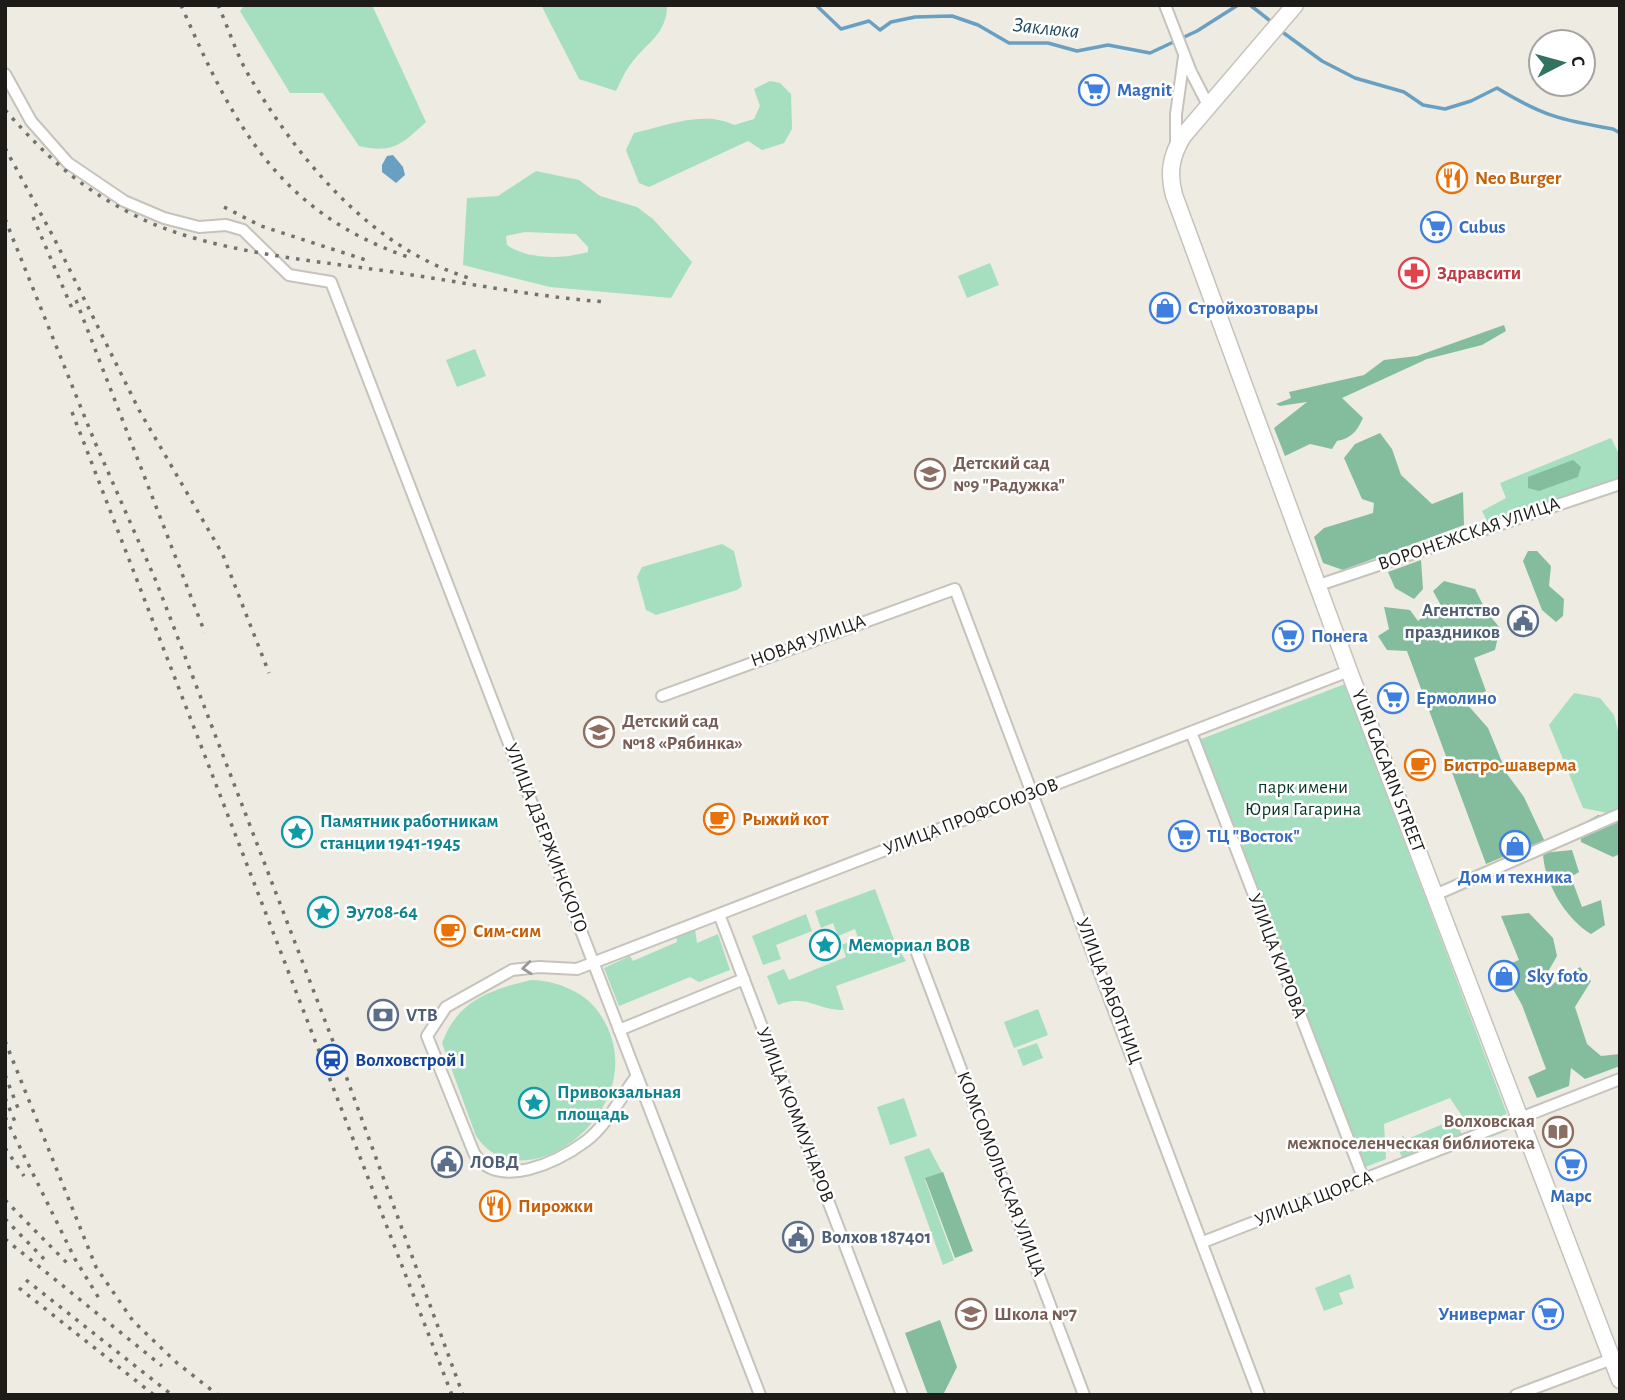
<svg xmlns="http://www.w3.org/2000/svg" width="1625" height="1400" viewBox="0 0 1625 1400" font-family="'Alegreya Sans',sans-serif">
<style>
.green{fill:#a5dfbf;fill-rule:evenodd}
.forest{fill:#84bd9e}
.water{fill:#69a0c1}
.lines{fill:none;stroke-linecap:round;stroke-linejoin:round}
.stream{stroke:#69a0c1;stroke-width:3.5}
.street-casing{stroke:#c5c3bb;stroke-width:14}
.secondary-casing{stroke:#c5c3bb;stroke-width:19}
.street{stroke:#fff;stroke-width:10}
.secondary{stroke:#fff;stroke-width:16}
.rail{stroke:#72716c;stroke-width:3.5;stroke-dasharray:3.5 7;stroke-linecap:butt}
.oneway{stroke:#999998}
.labels{text-anchor:middle;dominant-baseline:central;stroke-width:5;stroke-linejoin:round;paint-order:stroke}
.shop-label{font-size:19px;font-weight:bold;fill:#366cbe;stroke:#fff;text-anchor:start}
.food-label{font-size:19px;font-weight:bold;fill:#c56008;stroke:#fff;text-anchor:start}
.health-label{font-size:19px;font-weight:bold;fill:#be3a42;stroke:#fff;text-anchor:start}
.education-label{font-size:19px;font-weight:bold;fill:#785e54;stroke:#fff;text-anchor:start}
.street-label{font-size:19px;fill:#1d1c19;stroke:#fff}
.service-label{font-size:19px;font-weight:bold;fill:#4e5e75;stroke:#fff;text-anchor:start}
.park-label{font-size:19px;fill:#063722;stroke:#fff}
.culture-label{font-size:19px;font-weight:bold;fill:#0d838f;stroke:#fff;text-anchor:start}
.transit-label{font-size:19px;font-weight:bold;fill:#164399;stroke:#fff;text-anchor:start}
.water-label{font-size:21px;font-style:italic;fill:#1b475f;stroke:#fff}
</style>
<rect width="100%" height="100%" fill="#edebe2"/>
<path class="green" d="M245,5h127l54,117c-24,22 -33,32 -67,24l-36,-53h-33l-50,-82z
M541,5h126c0,28 -18,36 -34,56 -7,8 -12,20 -17,30l-37,-12z
M770,81l10,2 11,11 1,35 -8,14 -22,7 -14,-9 -99,46 -10,-4 -13,-33 8,-17c32,-7 69,-23 100,-8l20,-6 6,-13 -6,-17z
M536,171l43,9 21,16 37,11 16,12 39,43 -21,36 -121,-11 -87,-22 4,-67 31,-2zM525,232l51,2 12,13v5c-25,7 -59,8 -81,-7l-1,-9z
M990,263l9,22 -32,13 -9,-22z
M475,349l11,27 -29,11 -11,-27z
M1611,438l9,18v25l-133,40 -5,-10 24,-13 -6,-15z
M722,544l12,7 8,35 -5,4 -81,25 -10,-5 -9,-33 5,-10z
M1345,684l162,430 -37,14 -20,-30 -66,26 2,35 -23,9 -167,-427z
M1574,693l26,5 14,17 6,24v69l-12,5 -25,-5 -34,-83z
M875,889l21,56 10,16 -70,25 8,24c-27,1 -37,-17 -66,-5l-11,-29 17,-7 5,11 57,-23 -4,-12 16,-7 -3,-9 -17,7 -5,-13 -12,5 -6,-17z
M806,914l6,17 -36,14 5,14 -18,6 -11,-29z
M695,929l2,14 21,-9 12,36 -31,12 -9,-5 -71,29 -15,-38 26,-12 3,5 44,-19 -1,-7z
M531,980c23,0 52,11 66,30 68,91 -72,200 -121,126l-34,-93c16,-43 48,-53 89,-63z
M1038,1009l10,26 -34,13 -10,-26z
M1037,1043l6,15 -20,8 -6,-16z
M904,1098l13,38 -27,9 -13,-38z
M1447,1117l9,6 6,11 -60,24 -5,-13 6,-10 2,5 38,-16 -1,-4z
M929,1148l14,26 -18,6 29,80 -11,5 -39,-108z
M1350,1274l4,14 -15,5 4,11 -19,7 -9,-23z"/>
<path class="forest" d="M1504,325l2,6 -24,14 -55,14 -85,39 21,20c-6,13 -11,20 -26,23l-5,8 -22,-5 -25,12 -11,-28 33,-26 -27,4 -4,-2 15,-6 -2,-6 75,-17 20,-15 33,-4z
M1380,433l12,16 9,26 31,29 31,-12 1,33 -121,45 -20,-7 -9,-26 10,-9 49,-15 1,-10 -12,-4 -18,-41 11,-14z
M1573,460l8,7 -3,10 -39,14 -11,-3v-11z
M1528,551h9l14,15 -2,20 15,13 -1,17 -7,6 -14,-12 -19,-49z
M1421,560l2,29 -9,10 -19,-11 -7,-16z
M1444,581l31,8 11,22 14,17 -5,22 -21,8 12,33 -20,12 22,25 19,46 17,23 21,45 -20,5 -7,-12 -15,7 2,14 -19,8 -79,-213 -20,-1 -9,-14 11,-7 -5,-22 26,3 8,11 13,-11 13,1 -11,-20z
M1598,815l22,2v37l-7,3 -32,-15 -1,-17z
M1572,850l7,22 -8,5 11,30 19,-7 4,25 -14,9c-25,-15 -47,-51 -48,-81z
M1529,913l24,25 4,18 -12,21 6,8 29,-18 11,14 -16,26 12,37 14,12 19,-2v12l-35,13 -14,-11 -2,18 -32,12 -9,-21 18,-8 -24,-64 -13,-23 4,-3 -6,-14 12,-5 -18,-44z
M943,1172l30,79 -18,7 -30,-80z
M940,1320l17,47 -14,28h-15l-23,-62z"/>
<path class="water" d="M393,155l10,12 2,8 -9,8 -14,-11v-7l5,-9z"/>
<g class="lines">
<path class="stream" d="M816,5l25,24 28,-8 11,9 11,-8 24,-5 37,-1 26,9 31,18h39l29,8 31,-6 42,8 47,-22 41,-26
M1250,5l23,18
M1281,31l41,30 33,17 49,14 19,13 22,4 26,-8 26,-13c46,28 64,32 116,41l7,4"/>
<g class="street-casing">
<path id="street" d="M1165,5l26,67 18,35
M5,74l26,47 37,42 56,38 40,17 35,9 27,-2 17,5 46,45 42,7 429,1113
M1176,145v-31l8,-57
M1319,585l301,-101
M662,696l293,-107 304,806
M1191,732l173,448
M1435,895l185,-81
M719,914l183,481
M917,953l167,442
M619,1030l125,-51
M636,1077c-15,20 -30,49 -50,64 -27,20 -88,51 -112,12l-47,-117 19,-29 66,-37 27,-3 38,2 772,-298
M1203,1242l417,-163
M1516,1395l104,-39"/>
</g>
<g class="secondary-casing">
<path id="secondary" d="M1295,5l-112,131c-12,20 -15,36 -9,59l175,476 271,709"/>
</g>
<use href="#street" class="street"/>
<use href="#secondary" class="secondary"/>
<path class="rail" d="M181,5c52,119 97,207 227,252
M218,5c11,24 19,52 33,74 50,84 121,169 218,199
M5,110c43,48 73,77 131,106 75,38 188,45 270,58 67,10 132,23 200,28
M5,148l49,90 85,172 84,145 46,118
M224,207l37,19 108,35
M33,217l41,96
M5,219l89,221 62,141 183,476 124,338
M76,300l129,333
M72,412l380,983
M5,1041l91,226 37,54 44,42 41,32
M5,1075l13,33
M5,1098l11,26
M5,1117l70,142 25,41
M5,1148l19,28
M5,1200l62,63
M5,1219l39,40
M5,1239l157,127
M26,1280l146,115
M19,1288l135,107"/>
</g>
<defs><path id="oneway-chevron" d="M-2-3.5L2.5 0L-2 3.5" fill="none" stroke-width="1.6" stroke-linecap="round" stroke-linejoin="round" transform="scale(1.75)"/></defs>
<use class="oneway" href="#oneway-chevron" transform="translate(527 968) rotate(174)"/>
<defs>
<g id="supermarket-ring" transform="scale(1.575)"><circle r="9.5" fill="#fff" stroke="#3f7fe0" stroke-width="1.5"/><path d="M-6-5.5h2.5l.6 2H6L4.5 2H-2.5L-4.4-4H-6ZM-1.5 3.2a1.3 1.3 0 1 0 .1 0ZM3 3.2a1.3 1.3 0 1 0 .1 0Z" fill="#3f7fe0"/></g>
<g id="restaurant-ring" transform="scale(1.575)"><circle r="9.5" fill="#fff" stroke="#e8710a" stroke-width="1.5"/><path d="M-5-6h1v4h1v-4h1v4h1v-4h1v5L-1.5 .5V6h-2V.5L-5-1ZM5-6V6H3V1.5H1.5Q1.5-4 5-6Z" fill="#e8710a"/></g>
<g id="pharmacy-ring" transform="scale(1.575)"><circle r="9.5" fill="#fff" stroke="#e0444e" stroke-width="1.5"/><path d="M-2-6h4v4h4v4h-4v4h-4v-4h-4v-4h4Z" fill="#e0444e"/></g>
<g id="shop-ring" transform="scale(1.575)"><circle r="9.5" fill="#fff" stroke="#3f7fe0" stroke-width="1.5"/><path d="M-5-2.5h2.3a2.7 3.5 0 0 1 5.4 0H5L5.5 6h-11ZM-1.5-2.5h3a1.5 2.3 0 0 0-3 0Z" fill="#3f7fe0"/></g>
<g id="school-ring" transform="scale(1.575)"><circle r="9.5" fill="#fff" stroke="#8d6e63" stroke-width="1.5"/><path d="M0-5L7-2L0 1L-7-2ZM-4 1L0 2.5L4 1V4Q0 6-4 4Z" fill="#8d6e63"/></g>
<g id="civic-ring" transform="scale(1.575)"><circle r="9.5" fill="#fff" stroke="#5c6f8a" stroke-width="1.5"/><path d="M-.6-6.5H3V-4.5H.6V-3L4-1V1h2V6H-6V1h2V-1L-.6-3ZM-1.2 2.5V6h2.4V2.5Z" fill="#5c6f8a"/></g>
<g id="cafe-ring" transform="scale(1.575)"><circle r="9.5" fill="#fff" stroke="#e8710a" stroke-width="1.5"/><path d="M-5.5-4.5H6V0H3Q3 3.5 0 3.5H-2.5Q-5.5 3.5-5.5 0ZM3-3.2v2h1.7v-2ZM-6 4.5H4V6H-6Z" fill="#e8710a"/></g>
<g id="sight-ring" transform="scale(1.575)"><circle r="9.5" fill="#fff" stroke="#0f9aa8" stroke-width="1.5"/><path d="M0-6L1.8-2.2L6-1.7L2.9 1.2L3.7 5.4L0 3.3L-3.7 5.4L-2.9 1.2L-6-1.7L-1.8-2.2Z" fill="#0f9aa8"/></g>
<g id="bank-ring" transform="scale(1.575)"><circle r="9.5" fill="#fff" stroke="#5c6f8a" stroke-width="1.5"/><path d="M-6-4H6V4H-6ZM0-2.3a2.3 2.3 0 1 0 0 4.6a2.3 2.3 0 1 0 0-4.6Z" fill="#5c6f8a"/></g>
<g id="station-ring" transform="scale(1.575)"><circle r="9.5" fill="#fff" stroke="#1a4fb4" stroke-width="1.5"/><path d="M-3-6H3Q5-6 5-4V2Q5 4 3 4L4.5 6H3L1.5 4h-3L-3 6H-4.5L-3 4Q-5 4-5 2V-4Q-5-6-3-6ZM-3.5-4v3h7v-3ZM-3.5 1v1.5H-2V1ZM2 1v1.5H3.5V1Z" fill="#1a4fb4"/></g>
<g id="library-ring" transform="scale(1.575)"><circle r="9.5" fill="#fff" stroke="#8d6e63" stroke-width="1.5"/><path d="M-6-4Q-3-5.5-.7-3.5V5Q-3 3-6 4ZM6-4Q3-5.5 .7-3.5V5Q3 3 6 4Z" fill="#8d6e63"/></g>
</defs>
<g fill-rule="evenodd">
<use href="#supermarket-ring" x="1094" y="90"/>
<use href="#restaurant-ring" x="1452" y="178"/>
<use href="#supermarket-ring" x="1436" y="227"/>
<use href="#pharmacy-ring" x="1414" y="273"/>
<use href="#shop-ring" x="1165" y="308"/>
<use href="#school-ring" x="930" y="474"/>
<use href="#civic-ring" x="1523" y="621"/>
<use href="#supermarket-ring" x="1288" y="636"/>
<use href="#supermarket-ring" x="1393" y="698"/>
<use href="#school-ring" x="599" y="732"/>
<use href="#cafe-ring" x="1420" y="765"/>
<use href="#cafe-ring" x="719" y="819"/>
<use href="#sight-ring" x="297" y="832"/>
<use href="#supermarket-ring" x="1184" y="836"/>
<use href="#shop-ring" x="1515" y="846"/>
<use href="#sight-ring" x="323" y="912"/>
<use href="#cafe-ring" x="450" y="931"/>
<use href="#sight-ring" x="825" y="945"/>
<use href="#shop-ring" x="1504" y="976"/>
<use href="#bank-ring" x="383" y="1015"/>
<use href="#station-ring" x="332" y="1060"/>
<use href="#sight-ring" x="534" y="1103"/>
<use href="#library-ring" x="1558" y="1132"/>
<use href="#civic-ring" x="447" y="1162"/>
<use href="#supermarket-ring" x="1571" y="1165"/>
<use href="#restaurant-ring" x="495" y="1206"/>
<use href="#civic-ring" x="798" y="1237"/>
<use href="#school-ring" x="971" y="1314"/>
<use href="#supermarket-ring" x="1548" y="1314"/>
</g>
<g class="labels">
<g class="shop-label">
<text x="1117" y="90">Magnit</text>
<text x="1459" y="227">Cubus</text>
<text x="1188" y="308">Стройхозтовары</text>
<text x="1311" y="636">Понега</text>
<text x="1416" y="698">Ермолино</text>
<text x="1207" y="836">ТЦ "Восток"</text>
<text x="1515" y="877" text-anchor="middle">Дом и техника</text>
<text x="1527" y="976">Sky foto</text>
<text x="1571" y="1196" text-anchor="middle">Марс</text>
<text x="1525" y="1314" text-anchor="end">Универмаг</text>
</g>
<g class="food-label">
<text x="1475" y="178">Neo Burger</text>
<text x="1443" y="765">Бистро-шаверма</text>
<text x="742" y="819">Рыжий кот</text>
<text x="473" y="931">Сим-сим</text>
<text x="518" y="1206">Пирожки</text>
</g>
<g class="health-label">
<text x="1437" y="273">Здравсити</text>
</g>
<g class="education-label">
<text x="953" y="463">Детский cад<tspan x="953" dy="22">№9 "Радужка"</tspan></text>
<text x="622" y="721">Детский сад<tspan x="622" dy="22">№18 «Рябинка»</tspan></text>
<text x="1535" y="1121" text-anchor="end">Волховская<tspan x="1535" dy="22">межпоселенческая библиотека</tspan></text>
<text x="994" y="1314">Школа №7</text>
</g>
<g class="street-label">
<text transform="translate(1469 534) rotate(-19)">ВОРОНЕЖСКАЯ УЛИЦА</text>
<text transform="translate(808 641) rotate(-20)">НОВАЯ УЛИЦА</text>
<text transform="translate(1388 771) rotate(69)">YURI GAGARIN STREET</text>
<text transform="translate(971 817) rotate(-21)">УЛИЦА ПРОФСОЮЗОВ</text>
<text transform="translate(546 838) rotate(69)">УЛИЦА ДЗЕРЖИНСКОГО</text>
<text transform="translate(1277 956) rotate(69)">УЛИЦА КИРОВА</text>
<text transform="translate(1109 991) rotate(69)">УЛИЦА РАБОТНИЦ</text>
<text transform="translate(795 1115) rotate(69)">УЛИЦА КОММУНАРОВ</text>
<text transform="translate(1001 1174) rotate(69)">КОМСОМОЛЬСКАЯ УЛИЦА</text>
<text transform="translate(1314 1199) rotate(-21)">УЛИЦА ЩОРСА</text>
</g>
<g class="service-label">
<text x="1500" y="610" text-anchor="end">Агентство<tspan x="1500" dy="22">праздников</tspan></text>
<text x="406" y="1015">VTB</text>
<text x="470" y="1162">ЛОВД</text>
<text x="821" y="1237">Волхов 187401</text>
</g>
<g class="park-label">
<text x="1303" y="787">парк имени<tspan x="1303" dy="22">Юрия Гагарина</tspan></text>
</g>
<g class="culture-label">
<text x="320" y="821">Памятник работникам<tspan x="320" dy="22">станции 1941-1945</tspan></text>
<text x="346" y="912">Эу708-64</text>
<text x="848" y="945">Мемориал ВОВ</text>
<text x="557" y="1092">Привокзальная<tspan x="557" dy="22">площадь</tspan></text>
</g>
<g class="transit-label">
<text x="355" y="1060">Волховстрой I</text>
</g>
<g class="water-label">
<text transform="translate(1046 28) rotate(6)">Заклюка</text>
</g>
</g>
<rect width="1625" height="1400" fill="none" stroke="#1d1c19" stroke-width="14"/>
<g transform="translate(1562 63) rotate(84)"><circle r="33" fill="#ffffff" stroke="#a5a4a3" stroke-width="2"/>
<path d="M0-5L12 26L0 18L-12 26Z" fill="#327261"/>
<text y="-10" font-size="19" font-weight="bold" text-anchor="middle" fill="#1d1c19">С</text>
</g>
</svg>
